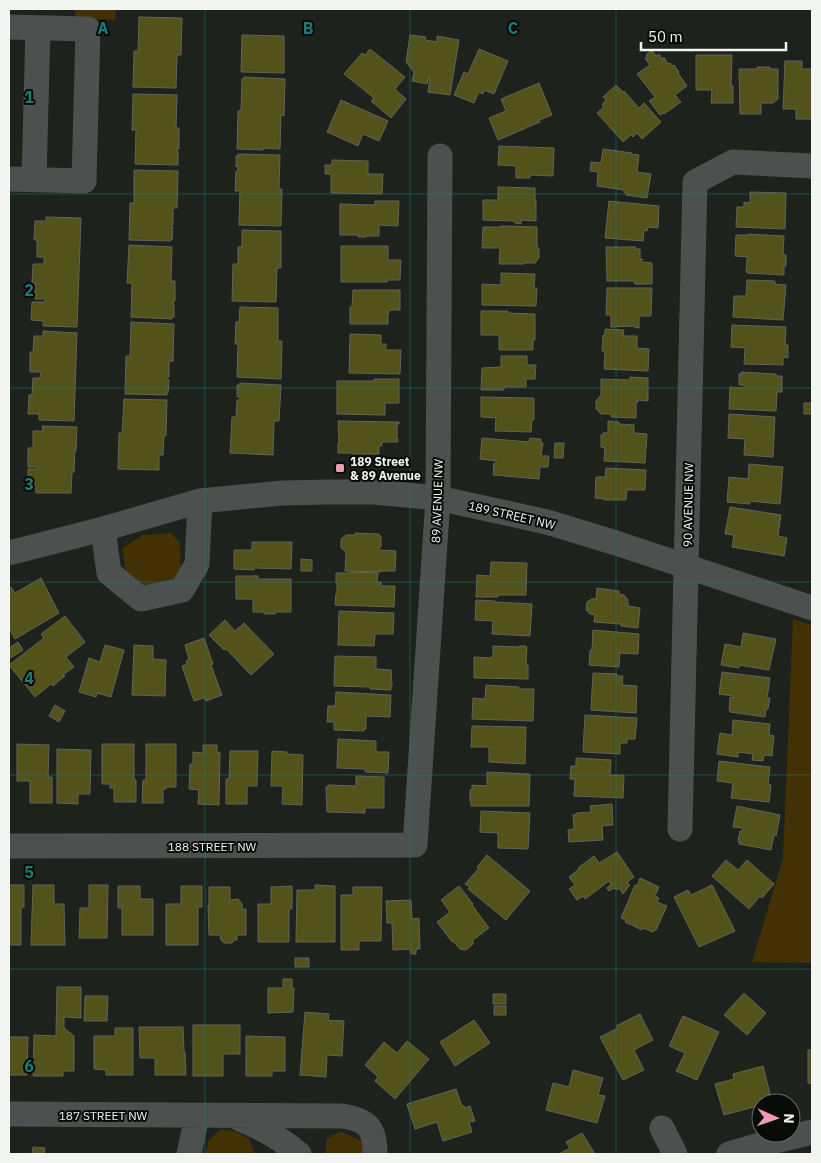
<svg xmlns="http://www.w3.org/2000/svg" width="821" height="1163" viewBox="0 0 821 1163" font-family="'IBM Plex Sans',sans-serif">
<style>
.green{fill:#433005}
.building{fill:#52521a;stroke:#63635b}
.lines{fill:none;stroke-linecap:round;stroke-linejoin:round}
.minor{stroke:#4c504e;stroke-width:25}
.grid{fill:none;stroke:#1a7c75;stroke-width:1;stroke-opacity:0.55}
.poi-dot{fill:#f19ab3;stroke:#090b08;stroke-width:2}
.labels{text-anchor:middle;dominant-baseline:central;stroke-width:4;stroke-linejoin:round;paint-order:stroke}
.poi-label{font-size:12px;font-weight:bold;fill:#f2f5f1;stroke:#090b08;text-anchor:start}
.street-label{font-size:12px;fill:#f2f5f1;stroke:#090b08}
.grid-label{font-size:16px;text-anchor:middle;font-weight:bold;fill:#1a7c75;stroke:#090b08;stroke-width:4;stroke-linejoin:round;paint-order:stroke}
</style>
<rect width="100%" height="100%" fill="#1e221c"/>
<path class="green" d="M75,9h41l-1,11 -40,-2z
M171,533l9,10 1,32 -6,8 -34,5 -14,-11 -5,-29 21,-13z
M793,619l19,6v338l-60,-1 31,-104z
M221,1129l16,3 12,7 6,15h-49l2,-13z
M341,1131l24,12 -2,11h-38l2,-15z"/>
<path class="building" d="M139,17l43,1 -1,37h-4l-1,33 -43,-1 1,-36h4z
M242,35l42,1v37l-43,-1z
M410,35l16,2 -1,3 12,2v-6l22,4 -9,55 -22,-3 2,-15h-1l-2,7 -15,-3 2,-9 -8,-10z
M370,49l35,28 -10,12 11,10 -15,19 -20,-17 3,-3 -30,-24 18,-21 3,2z
M479,49l29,12 -14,33 -10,-4 -1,4 -4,-2 -5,11 -20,-8 10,-23 4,2z
M652,50l4,6 3,-2 3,5 2,-2 4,7 2,-1 3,3 1,-1 5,7 -1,1 9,13 -12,9 6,7 -17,12 -1,-1 -3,2 -11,-14 6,-4 -18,-23 13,-9 -5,-7 3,-2 -2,-1z
M696,55h36l-1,31h2v17h-22l1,-13h-16z
M785,61h17v8h10v50h-16v-10h-13z
M757,67h13v2h8v30l-5,4h-12v11h-21l-1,-45h19z
M244,77l41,2 -1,37 -3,-1 -1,34 -17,-1v2l-26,-1 1,-38h3l1,-32h2z
M539,83l13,32 -13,5 1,2 -42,18 -9,-22 17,-7 -5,-12z
M616,85l7,7 1,-1 15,17 5,-5 17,19 -19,17 -5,-6 -4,4 -2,-2 -8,7 -26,-29 7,-6 -2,-2 4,-5 -3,-3z
M133,94l44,1 -1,33h3v21l-2,-1v3h1v14l-43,-1 1,-34h-4z
M341,100l47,21 -9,20 -16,-7 -5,12 -31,-14z
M499,146l55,2 -1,28 -23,-1v3h-14v-12l-18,-1z
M603,149l29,4 -1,1 8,1 -2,17 14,2 -4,24 -21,-3v-2l-2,-1v-2l-27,-4 1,-14 -8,-1 1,-9 10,1z
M238,154l42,1 -1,34h3l-1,37 -42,-1 1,-34h-5l1,-20h2v-5l-2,1v-11h2z
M332,160l36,1v13h15l-1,20 -51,-1v-19h-6v-9h7z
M134,170l44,1 -1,37h-4v17h-2v2h2l-1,13h-2v1l-41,-1 1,-37h4z
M498,187l37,1v12h1v21l-15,-1v4l-6,-1 -1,-2 -31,-1v-20h15z
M750,192l36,1 -1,36 -49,-2 1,-20h7v-5l6,1z
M375,201h24l-1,25 -19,-1v11h-13v1h-8v-2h-18v-31l35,1z
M609,201l50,5 -1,22 -10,-1 -1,4 -3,-1 -1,11 -38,-3z
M46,217l35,1 -4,109 -34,-1v-5l-12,-1 1,-18h13v-3h-10v-16h-3l1,-19h11v-7h-7v-17h-3l1,-19h11z
M501,226l36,1v19l2,3v9l-4,5h-11v1h-25l1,-16h-18l1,-21h18z
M242,230l39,1v37h-4l-1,34 -44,-1 1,-37h5v-17h4z
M748,234l36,2 -1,19h3v11h-2v9l-37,-2v-1h-1l1,-13h1v-2l-13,-1 1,-21h12z
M129,245l43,2 -1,34h4v20h-2v3h1v13h-2v2l-41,-2 1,-34h-5z
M341,246h47v14h13l-1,20h-13v2h-46z
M606,247h30l-1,2h5v10h2v3l10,1v21h-17l-1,-3h-27z
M501,273l34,1 -1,14h3l-1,18 -54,-1v-21l19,1z
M747,280l28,1v3l11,1 -3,35 -50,-3 1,-21h12z
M607,288h45l-1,28h-12v12l-5,-1v-1l-23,1v-12h-5z
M353,290h47v20h-11v3h-1v11h-38v-17h2z
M240,307l38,1v33h4l-1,38 -44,-2 1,-33h-3l1,-22h3z
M481,311h27v2l27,1v26h-2v10h-34v-15h-18z
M131,322l43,2 -1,37h-4v16h-2v2l2,1 -1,13h-1v2l-42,-1 1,-38h4z
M732,325l54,2 -1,18h3v13l-5,-1v8l-39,-1 1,-16 -14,-1z
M605,329l19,1 -1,6h14v12l12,1 -1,22 -44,-2 1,-18h-3l1,-16h2z
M43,331l34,2 -3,88 -35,-1v-6h-11l1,-19h3l1,-17h7l1,-6h-11v-20h3l1,-16h9z
M350,334l31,1v9h5v6h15l-1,24 -51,-1z
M501,356h26v9h9l-1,14h-9v8h-22v3h-23l1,-22 19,-1z
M741,372l35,2v2h6v16h-5l-1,19 -47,-2 1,-22 14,1v-3h-5v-11h2z
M630,377l18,1v23l-10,-1v2h-2v16l-25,-1v-3h-10l-5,-5v-8l5,-6v-16l29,1z
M374,379h25v24h-14v12l-48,-1v-33h37z
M240,383l41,2 -2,36h-5l-1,34 -43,-2 2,-36h4l1,-17h3v-3h-3v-12h3z
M481,397l53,1v22h-2l-1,12 -36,-1 1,-13 -15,-1z
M124,399l43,1 -1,36h-2l-1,19h-4v15l-41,-1 1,-36h3z
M804,403h8v11h-8z
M729,414l46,3 -2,40 -29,-2 1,-16 -17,-1z
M338,421l61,1v2h-2v15h1v3h-16v4h-3v8h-27v-1h-14v-10h1z
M608,421l11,1v2l15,1v8l13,1 -2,29 -41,-2 1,-13 -4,-1v-12h2v-2h5z
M42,426l35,1 -1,24 -1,-1 -1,22h-2l-1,21h-35v-5h-8v-19h11v-2h-11v-19h5v-17h10z
M482,438l47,4 1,-4 11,1v4h2l-2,13h8l-1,11h-8l-1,12 -46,-4 1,-12h2l1,-2 -17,-2z
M555,443h9l-1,15h-9z
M749,464l34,3 -3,37 -30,-3v3l-23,-2 2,-25 19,2z
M606,468l40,2 -1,20h-18l-1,10h-22v-1l-9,-1 1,-21h9z
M730,507l51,8 -3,21 9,2 -3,18 -52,-9 2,-12 -9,-1z
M355,533l24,1v2h2v11h-2v3l17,1 -1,20h-14v1l-36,-1 1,-19 -5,-4v-9l5,-4h9z
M252,542h40l-1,27 -37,-1v2l-20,-1v-19h18z
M301,559l11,1v11h-11z
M491,562l36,1 -1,32h-28v2h-22l1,-22 13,1z
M351,572l27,1 -1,9h4v4h14l-1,21 -59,-2 1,-12h1v-10h-1v-10h15z
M236,576h22v3h33v33h-16v2h-11v-2h-11v-13h-17z
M41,578l18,35 -44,26 -6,-11v-40l2,-1 4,6z
M597,588l22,3v3l5,1 4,5v6l12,2 -2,20 -17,-2v-2l-27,-2 1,-7 -5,-1 -4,-4 1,-8 5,-3h4z
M476,600l19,1v1l37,2 -2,32 -38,-2 1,-13 -18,-1z
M339,611l55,2 -1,21h-18l-1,12 -36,-1z
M65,616l20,26 -19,15 8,10 -11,8 2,1 -12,10 -2,-2 -16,13 -26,-32 35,-27 -3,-4z
M225,620l10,11 9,-8 30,31 -23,21 -25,-26 -2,1 -15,-15z
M593,630l46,4 -1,20 -18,-1 -1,14 -30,-2 1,-15h2z
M743,633l33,6 -7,31 -30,-5v3l-18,-3 4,-21 16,3z
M204,638l9,26 -2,1 11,30 -16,6 -2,-3 -10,3 -12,-35 5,-2 -1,-3 3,-2 -4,-14z
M18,642l5,8 -14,9v-11z
M105,645l19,5 -13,47 -14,-4 -1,4 -17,-5 10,-34 11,4z
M134,645l19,1v13l13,1 -1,36 -33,-1z
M493,646l26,1v-1h7l1,1 -1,18h2v14l-54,-1v-21l16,1 3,-2z
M335,656l41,1v12l15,1 1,16h-1v4l-21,-1v-2l-36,-1z
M722,672l48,6 -3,20h3l-2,11h-2l-1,8 -35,-5v-1l-1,-1 1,-13 3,1v-2l-14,-2z
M593,673l24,1v2h6l-1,9 15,1 -1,27 -45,-3z
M486,685l33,2v2h15l-1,32 -61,-2 1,-21 12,1z
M336,692l55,3 -1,22 -24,-1v13h-2v2l-30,-1v-8h-7l1,-16h7z
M55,705l10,6 -6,11 -10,-6z
M585,715l52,3 -2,21h-8v4h-7v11l-37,-2z
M733,720l37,4 -1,11 5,1 -2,20 -8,-1 -1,6 -11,-1 1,-6 -15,-2v5l-21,-3 3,-21 12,2z
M472,726l54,1 -1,37 -36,-2v-15h-18z
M338,739l38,2v11h13l-1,21 -23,-1v-3l-28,-1z
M17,744l32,1 -1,32h4v26h-22v-22h-13z
M102,744h32v36h2v22h-22v-14h-4v-4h-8z
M146,744h30v43h-10v2h-3v14h-21l1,-23h3z
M203,745h14v8l3,-1 -1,53 -21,-1 1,-14 -10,-1 1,-25h3v-12l10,1z
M57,749l34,1 -1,44h-12v10l-21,-1z
M230,751h28l-1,35h-10v18h-21v-25h3z
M272,751l15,1v2l16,1 -1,50 -20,-1 1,-18h-12z
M576,758l35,2 -1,15h14l-1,23 -49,-2 1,-17h-5l1,-13h5z
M719,761l51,6 -2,17 3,1 -2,17 -38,-4 2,-15 -16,-2z
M487,772l43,2 -1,32h-58v-5h-1v-11h2v-5l15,1z
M356,776l28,1v31h-19v5l-38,-1 -1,-25h2v-2l28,1z
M612,804l1,21 -11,1 1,14 -34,2 -1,-12 6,-1 -1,-14 4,-1v-1l14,-1 -1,-6z
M737,806l43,9 -4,21 -2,-1 -3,15 -32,-6v-2h-1l2,-11 1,1 2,-4 -10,-1z
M481,811l49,2 -2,36 -30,-1v-15l-18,-1z
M617,852l17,25 -7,5 3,3 -7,9 -4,-6 -3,2 -2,-2 -5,3 -2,-3 4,-4 -2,-3 -24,18 -2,-3 -6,4 -8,-11 6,-4 -6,-8 10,-8 -1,-1 16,-12 5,7z
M487,855l43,36 -24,29 -38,-31 2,-2 -5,-3 14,-16 -2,-1z
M726,860l12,10 9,-10 27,24 -12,14 -2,-2 -11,13 -37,-33z
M640,878l19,9 -4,9 4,2 -2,4 10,4 -11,24h-2l-1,2 -10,-4 -1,2 -17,-8 1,-2 -5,-2 14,-33 2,1z
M9,885h15v22h-3v38h-12z
M33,885h21v19h10l1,41h-34z
M89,885h19l-1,53h-28l1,-30h9z
M315,885l20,1v56h-39l1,-52h18z
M712,885l23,46 -36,16 -25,-50 14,-7 3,5z
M118,886h22v13h13v36h-31v-27h-4z
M181,886h21v21h-4v38h-32v-41h15z
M292,886v23h-3v33h-31v-38h13v-17z
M459,886l14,18 -1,1 17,23 -16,12v4l-7,6 -6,-1 -7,-8 -1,1 -15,-20 13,-10 -9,-12z
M209,887h21v13l8,-1 4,5v5h4v26h-9v5h-3l-2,3h-8l-3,-3 -1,-5h-11l-1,-30h1z
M353,887h29l-1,54h-22v9h-18v-55h12z
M411,900l1,19 7,-1 1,31h-4v5h-5l-1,-5 -17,1 -1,-27h-5l-1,-22z
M295,958h14v9h-14z
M283,979h9v9h2l-1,24 -25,1v-25h15z
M57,987h24v31l-17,-1v11l10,8v35h-11v5h-30l1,-41 22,1z
M744,993l22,20 -19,22 -23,-20z
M493,994h13v10h-13z
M85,996h23l-1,25h-23z
M494,1006h12v9h-12z
M305,1012l24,2 -1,6 16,1 -2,35 -15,-1 -1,22 -26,-2z
M640,1014l13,26 -19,10 10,20 -21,10 -23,-43 18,-9 -2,-2z
M683,1016l36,16 -22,48 -21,-9 9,-18 -16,-7z
M474,1020l16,23 -35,23 -15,-24z
M193,1025h47v29h-17v22h-30z
M139,1027h44l1,25h1l1,23h-31v-17h-15z
M115,1028h18v47h-27v-5l-12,-1v-33h21z
M246,1036l39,1v34h-13v5h-26z
M9,1037h19l-1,38h-18z
M407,1041l22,18 -34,40 -20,-18 3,-4 -13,-12 19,-23 13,11z
M808,1050h4v34l-4,-1z
M763,1066l9,36 -11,1v2l-37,10 -9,-31 19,-5 -1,-5z
M573,1070l30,8 -5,17 7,1 -8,27 -51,-13 7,-27 16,4z
M456,1089l6,17h2l1,2 5,-2 5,15 -6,1 3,10 -29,9 -6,-19 -22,7 -8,-25z
M582,1133l13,21h-36l11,-6 -4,-6z
M33,1147l12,1 -1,6h-12z"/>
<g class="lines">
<path class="minor" d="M9,27l79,2 -4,152 -75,-2
M34,180l4,-152
M103,529l6,44 32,26 41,-9 15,-26 3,-63
M9,553l94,-24 97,-28 82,-8 46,-1h45l65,6 109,24 69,21 196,65
M680,829l15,-647 38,-20 79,4
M9,846l406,-1 23,-347 2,-342
M9,1114l333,2c26,4 33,12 33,38
M240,1119c22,9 41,19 59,35
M662,1128l13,26
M189,1154l8,-38
M729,1154l34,-10 49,-12"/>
</g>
<path class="grid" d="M205,9v1145M410,9v1145M616,9v1145M9,194h803M9,388h803M9,582h803M9,775h803M9,969h803"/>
<rect class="poi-dot" x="335" y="463" width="10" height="10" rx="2.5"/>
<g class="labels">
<g class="poi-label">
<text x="350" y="461">189 Street<tspan x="350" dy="14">&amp; 89 Avenue</tspan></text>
</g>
<g class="street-label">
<text transform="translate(437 501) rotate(-88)">89 AVENUE NW</text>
<text transform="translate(688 505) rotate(-89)">90 AVENUE NW</text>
<text transform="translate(512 515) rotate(13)">189 STREET NW</text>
<text x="212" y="846">188 STREET NW</text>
<text x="103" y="1115">187 STREET NW</text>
</g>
</g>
<g class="grid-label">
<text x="103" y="34">A</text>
<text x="308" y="34">B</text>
<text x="513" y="34">C</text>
<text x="29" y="103">1</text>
<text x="29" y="296">2</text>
<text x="29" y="490">3</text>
<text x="29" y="684">4</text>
<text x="29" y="878">5</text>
<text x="29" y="1072">6</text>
</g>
<rect width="821" height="1163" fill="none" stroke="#f2f5f1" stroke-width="20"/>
<g transform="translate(776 1118) rotate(92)"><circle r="24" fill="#090b08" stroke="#666965"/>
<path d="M0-4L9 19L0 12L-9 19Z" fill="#f19ab3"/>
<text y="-8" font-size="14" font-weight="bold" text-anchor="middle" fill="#f2f5f1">N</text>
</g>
<path d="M641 42v8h145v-8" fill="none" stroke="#f2f5f1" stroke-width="2.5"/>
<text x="648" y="42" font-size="15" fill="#f2f5f1" stroke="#090b08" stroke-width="4" paint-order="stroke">50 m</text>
</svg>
